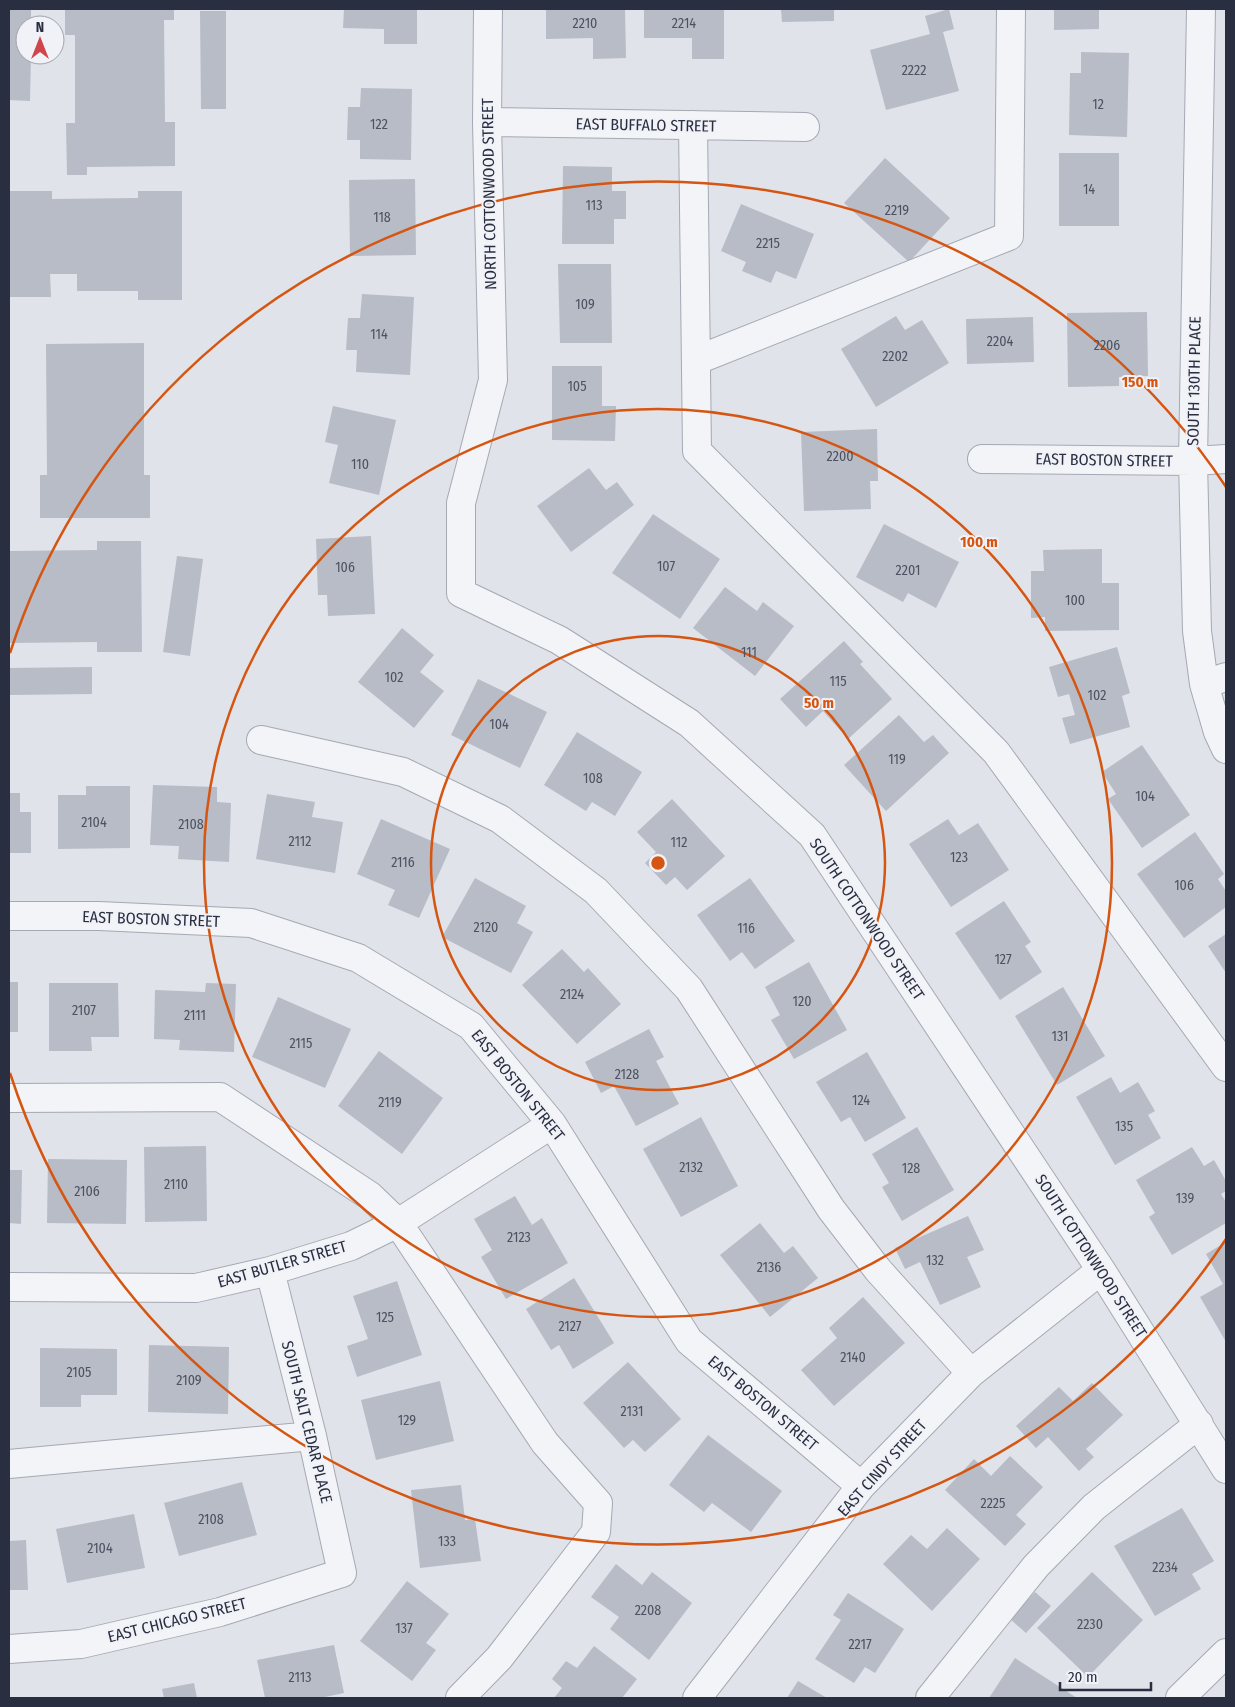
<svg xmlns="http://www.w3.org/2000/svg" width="1235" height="1707" viewBox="0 0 1235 1707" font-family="'Fira Sans Condensed',sans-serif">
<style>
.building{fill:#b7bcc6}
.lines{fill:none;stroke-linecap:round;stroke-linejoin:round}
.minor-casing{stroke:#a5a9b3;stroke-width:30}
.minor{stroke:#f3f4f7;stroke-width:28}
.ring{fill:none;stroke:#d55511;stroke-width:2.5}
.labels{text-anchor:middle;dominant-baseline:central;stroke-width:4;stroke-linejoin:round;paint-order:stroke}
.number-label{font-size:14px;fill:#4c5262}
.street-label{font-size:16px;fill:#292f41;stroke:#f0f2f7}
.centre{fill:#d55511;stroke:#f0f2f7;stroke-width:2.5}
.ring-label{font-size:15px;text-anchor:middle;font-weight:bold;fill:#d55511;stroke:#f0f2f7;stroke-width:4;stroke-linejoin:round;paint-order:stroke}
</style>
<rect width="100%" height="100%" fill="#e0e3e9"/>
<path class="building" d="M9,9h22v16h-6v30h6l-1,46 -21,-1z
M65,9h109v11h-10l1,102h10v44l-88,1v8h-20l-1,-52h9v-88h-10z
M344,9h73v35h-33v-15l-41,-1z
M546,9h79l1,49 -33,1v-21l-47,1z
M644,9h80v50h-32v-21h-48z
M781,9h53v12l-52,1z
M949,9l5,20 -11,3 16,59 -73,19 -16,-60 60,-16 -5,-18z
M1054,9h45v20l-45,1z
M200,11h26v98h-25z
M1081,52l48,1 -2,84 -58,-2 1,-62h11z
M361,88l51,1 -1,71 -51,-1v-19h-13l1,-33h12z
M1059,153h60v73h-60z
M885,158l65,60 -41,44 -65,-59z
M563,166l49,1v24h14v28h-12v25h-52z
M415,179l1,76 -66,1 -1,-76z
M9,191h43v8l86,-1v-7h44v109h-44v-9h-61v-17h-27l1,23h-42z
M741,204l73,30 -18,45 -20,-8 -5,12 -29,-12 4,-9 -25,-11z
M558,264h53l1,79h-52z
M362,294l52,3 -4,78 -54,-3 1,-22h-11l2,-32h12z
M1147,312l1,64 -29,1v9l-51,1 -1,-74z
M896,316l9,14 17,-10 27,43 -73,44 -35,-58z
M1033,317l1,45 -67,2 -1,-45z
M144,343v132h6v43h-110v-43h7l-1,-131z
M552,366h50v40h14l-1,35 -63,-1z
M333,406l63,14 -17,75 -50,-12 9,-38 -13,-3z
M877,429l1,52h-8l1,28 -67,2 -3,-79z
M589,468l17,22 11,-8 17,23 -63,47 -34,-46z
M653,514l67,45 -40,60 -68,-46z
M884,524l75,38 -23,46 -28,-15 -5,9 -47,-25z
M371,536l4,78 -47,2 -1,-21h-9l-2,-56z
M97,541h44l1,111h-45v-10l-88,1v-92l88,-1z
M1102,549v34h17v47l-74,1v-14l-14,1v-47h13l-1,-21z
M177,556l26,3 -13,97 -27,-4z
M725,587l32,24 6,-9 31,24 -39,50 -62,-48z
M402,628l32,27 -14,17 24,19 -30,37 -56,-46z
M844,641l19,21 -3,2 32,35 -44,40 -25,-28 -17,16 -26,-28z
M1117,647l13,46 -8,3 8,31 -60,17 -8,-26 13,-3 -6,-21 -11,3 -9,-30z
M92,667v27l-83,1v-27z
M478,679l69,33 -27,56 -69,-33z
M899,715l25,27 9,-7 16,18 -63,58 -42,-46z
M577,732l65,40 -27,44 -23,-14 -6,9 -42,-26z
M1142,745l48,70 -48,33 -34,-49 8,-5 -14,-22z
M153,785l64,2v15l14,1 -2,59 -51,-3 1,-13 -29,-1z
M86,786h44v62l-72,1v-54h28z
M9,793h11v19h11v41h-22z
M267,794l48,8 -3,15 31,5 -8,51 -79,-14z
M672,799l53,57 -38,34 -12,-13 -9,8 -21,-22 11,-11 -19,-20z
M381,819l69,30 -31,69 -31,-13 7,-15 -38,-16z
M948,819l11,16 19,-12 31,47 -58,37 -42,-63z
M1195,832l29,42 -6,5 8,12v16l-42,31 -47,-64z
M475,878l51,28 -9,17 16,9 -22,41 -69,-36z
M750,878l45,63 -40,28 -13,-17 -12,9 -33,-46z
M1004,901l27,41 -6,4 17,26 -42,28 -45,-67z
M1226,934v39l-18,-27z
M562,949l22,23 4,-4 33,36 -44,40 -55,-59z
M809,962l38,68 -53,29 -23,-39 9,-5 -15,-28z
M9,982h9v50h-9z
M49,983h69l1,54h-28l1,14h-43z
M206,983l30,1 -2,68 -55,-2 1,-10 -26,-1 1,-49 50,2z
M1063,987l42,69 -48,29 -42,-69z
M278,997l73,32 -26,59 -73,-31z
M649,1029l15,28 -8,4 23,43 -43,22 -22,-40 -13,7 -16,-31z
M379,1051l64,47 -41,56 -64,-48z
M867,1052l39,66 -41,24 -15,-25 -9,5 -25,-40z
M1111,1077l9,16 18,-11 17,29 -7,4 13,23 -46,27 -39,-68z
M701,1117l37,69 -57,31 -38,-68z
M917,1127l37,63 -52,31 -20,-34 7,-4 -17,-29z
M206,1146l1,75 -62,1 -1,-75z
M1192,1147l12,19 10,-6 12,21v10l-5,3 5,8v21l-54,32 -23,-38 6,-4 -19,-33z
M48,1159l79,1 -1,64 -79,-1z
M9,1170h13l-1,54 -12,-1z
M515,1196l17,29 10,-7 26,45 -62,36 -25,-42 11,-7 -18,-31z
M968,1216l16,34 -17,7 14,30 -41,18 -20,-43 -15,7 -10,-21z
M760,1223l24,30 9,-7 25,32 -48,39 -50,-62z
M1226,1242v100l-26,-45 23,-13 -17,-30z
M574,1278l40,65 -41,26 -14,-24 -8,5 -25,-41z
M397,1281l25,74 -65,22 -10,-31 21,-7 -15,-43z
M863,1297l42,46 -71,63 -33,-36 36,-32 -8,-10z
M149,1345l80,2 -1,67 -80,-2z
M40,1348l77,1v46h-36v12h-41z
M628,1362l53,57 -36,33 -12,-12 -9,8 -41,-45z
M440,1381l14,60 -78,19 -15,-60z
M1092,1383l31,32 -37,34 8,8 -15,14 -31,-34 -12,11 -20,-22 43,-39 14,14z
M708,1435l74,56 -31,41 -39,-29 -8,9 -35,-27z
M1010,1456l33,31 -27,28 10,9 -21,22 -60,-56 29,-31 17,17z
M242,1482l15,53 -78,21 -15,-53z
M461,1485l4,35 10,-1 6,42 -61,7 -9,-78z
M1182,1508l32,53 -22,13 9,15 -46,27 -41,-70z
M134,1514l11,54 -78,15 -11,-54z
M947,1528l33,31 -48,52 -49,-47 28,-29 16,14z
M26,1540l2,50h-19v-49z
M616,1564l26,21 10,-13 40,31 -43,57 -39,-31 9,-12 -28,-20z
M1092,1572l51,48 -55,57 -51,-49z
M407,1581l42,33 -23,29 10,7 -24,31 -52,-40z
M1035,1592l16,14 -25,27 -16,-14z
M848,1593l56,36 -29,44 -10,-6 -11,16 -39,-24 26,-39 -8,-5z
M334,1645l10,48 -24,5h-55l-8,-38z
M594,1646l43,33 -15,19h-68l8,-10 -10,-9 14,-18 11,7z
M1015,1658l62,40h-88z
M798,1681l29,17h-40z
M194,1683l3,15h-33l-2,-9z"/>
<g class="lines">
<g class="minor-casing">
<path id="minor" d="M488,9l-1,113 6,258 -32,123v90l98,47 130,83 123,112 289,435 125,199
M1201,9l-8,452 4,170 7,53 14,48 8,17
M487,122l318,5
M693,125l4,326 299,301 230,315
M697,360l312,-124 2,-227
M982,459l211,2 33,-2
M1204,684l22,-7
M261,740l142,32 97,47 96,72 93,98 142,220 47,61 93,103
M9,916h90l152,7 107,35 113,68 81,98 137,217 172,145
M9,1098l211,-1 150,99 28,27 147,220 53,60 -2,29 -97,126 -39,40
M9,1287l187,1 74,-17 81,-25 47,-23 154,-99
M9,1464l303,-28
M9,1649l72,-5 139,-32 122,-39 -30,-137 -42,-165
M697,1698l164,-212 110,-113 130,-103
M930,1698l106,-132 58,-59 105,-83
M1180,1698l46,-45"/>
</g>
<use href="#minor" class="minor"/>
</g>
<g class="ring">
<circle cx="658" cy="863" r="227"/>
<circle cx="658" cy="863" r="454"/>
<path d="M1226 1239A681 681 0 0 1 10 1073M10 653A681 681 0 0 1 1226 487"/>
</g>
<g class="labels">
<g class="number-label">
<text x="585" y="23">2210</text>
<text x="684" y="23">2214</text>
<text x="914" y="70">2222</text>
<text x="1098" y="104">12</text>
<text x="379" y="124">122</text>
<text x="1089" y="189">14</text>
<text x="594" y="205">113</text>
<text x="897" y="210">2219</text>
<text x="382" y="217">118</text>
<text x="768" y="243">2215</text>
<text x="585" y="304">109</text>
<text x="379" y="334">114</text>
<text x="1000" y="341">2204</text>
<text x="1107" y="345">2206</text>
<text x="895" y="356">2202</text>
<text x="577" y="386">105</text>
<text x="840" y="456">2200</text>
<text x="360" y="464">110</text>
<text x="666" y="566">107</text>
<text x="345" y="567">106</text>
<text x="908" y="570">2201</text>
<text x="1075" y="600">100</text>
<text x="749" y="652">111</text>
<text x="394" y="677">102</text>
<text x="838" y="681">115</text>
<text x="1097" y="695">102</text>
<text x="499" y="724">104</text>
<text x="897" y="759">119</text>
<text x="593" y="778">108</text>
<text x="1145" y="796">104</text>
<text x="94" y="822">2104</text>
<text x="191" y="824">2108</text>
<text x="300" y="841">2112</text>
<text x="679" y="842">112</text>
<text x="959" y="857">123</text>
<text x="403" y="862">2116</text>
<text x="1184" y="885">106</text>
<text x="486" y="927">2120</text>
<text x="746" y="928">116</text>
<text x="1003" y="959">127</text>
<text x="572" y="994">2124</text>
<text x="802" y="1001">120</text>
<text x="84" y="1010">2107</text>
<text x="195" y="1015">2111</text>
<text x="1060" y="1036">131</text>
<text x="301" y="1043">2115</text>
<text x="627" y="1074">2128</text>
<text x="861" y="1100">124</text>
<text x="390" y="1102">2119</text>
<text x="1124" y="1126">135</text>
<text x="691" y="1167">2132</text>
<text x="911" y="1168">128</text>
<text x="176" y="1184">2110</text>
<text x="87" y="1191">2106</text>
<text x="1185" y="1198">139</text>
<text x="519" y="1237">2123</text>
<text x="935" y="1260">132</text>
<text x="769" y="1267">2136</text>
<text x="385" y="1317">125</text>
<text x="570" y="1326">2127</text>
<text x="853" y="1357">2140</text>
<text x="79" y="1372">2105</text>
<text x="189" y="1380">2109</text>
<text x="632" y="1411">2131</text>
<text x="407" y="1420">129</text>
<text x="993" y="1503">2225</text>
<text x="211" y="1519">2108</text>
<text x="447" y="1541">133</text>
<text x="100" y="1548">2104</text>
<text x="1165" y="1567">2234</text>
<text x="648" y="1610">2208</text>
<text x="1090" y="1624">2230</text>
<text x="404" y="1628">137</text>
<text x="860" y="1644">2217</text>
<text x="300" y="1677">2113</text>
</g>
<g class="street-label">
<text transform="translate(646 125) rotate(1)">EAST BUFFALO STREET</text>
<text transform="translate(489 194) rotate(-91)">NORTH COTTONWOOD STREET</text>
<text transform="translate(1194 381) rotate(-89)">SOUTH 130TH PLACE</text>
<text transform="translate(1104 460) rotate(1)">EAST BOSTON STREET</text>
<text transform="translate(151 919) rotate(2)">EAST BOSTON STREET</text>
<text transform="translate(867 919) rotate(56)">SOUTH COTTONWOOD STREET</text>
<text transform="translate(518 1085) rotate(51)">EAST BOSTON STREET</text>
<text transform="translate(1091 1256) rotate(57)">SOUTH COTTONWOOD STREET</text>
<text transform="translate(282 1264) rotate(-16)">EAST BUTLER STREET</text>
<text transform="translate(763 1403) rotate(40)">EAST BOSTON STREET</text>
<text transform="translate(307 1422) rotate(76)">SOUTH SALT CEDAR PLACE</text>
<text transform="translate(882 1468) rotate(-48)">EAST CINDY STREET</text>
<text transform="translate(177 1620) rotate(-14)">EAST CHICAGO STREET</text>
</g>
</g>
<circle cx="658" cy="863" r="8" class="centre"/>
<g class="ring-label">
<text x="1140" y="387">150 m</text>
<text x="979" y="547">100 m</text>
<text x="819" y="708">50 m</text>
</g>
<rect width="1235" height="1707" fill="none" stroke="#292f41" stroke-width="20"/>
<g transform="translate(40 40)"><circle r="24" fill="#f0f2f7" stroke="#a0a4ae"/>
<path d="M0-4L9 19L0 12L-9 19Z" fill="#d0444c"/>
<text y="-8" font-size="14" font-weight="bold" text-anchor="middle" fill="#292f41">N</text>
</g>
<path d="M1060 1682v8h91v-8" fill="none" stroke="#292f41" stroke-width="2.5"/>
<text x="1068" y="1682" font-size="15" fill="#292f41" stroke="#f0f2f7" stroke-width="4" paint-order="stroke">20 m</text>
</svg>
